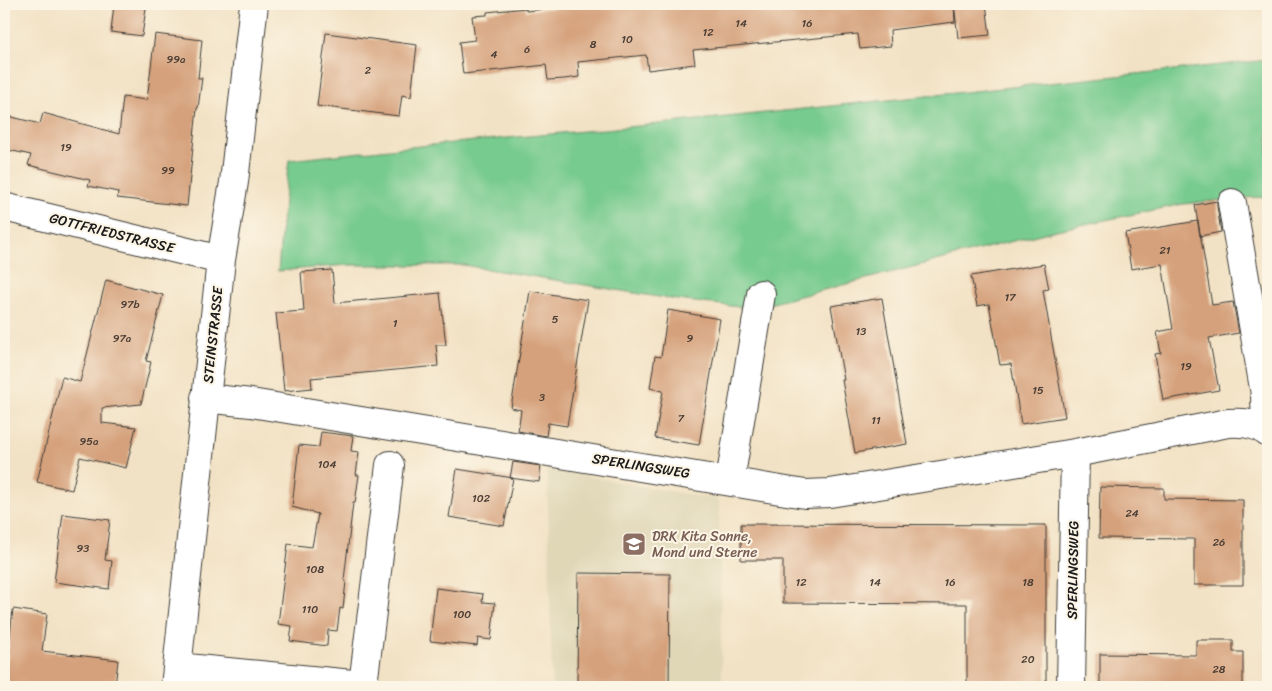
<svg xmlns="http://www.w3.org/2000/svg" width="1272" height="691" viewBox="0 0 1272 691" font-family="Sriracha,sans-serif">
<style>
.built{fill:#e0d7b7}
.green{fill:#77cb8f;stroke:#4a7456}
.building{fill:#d5a17c}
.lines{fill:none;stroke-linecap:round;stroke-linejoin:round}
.minor-casing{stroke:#3c3a35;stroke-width:30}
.minor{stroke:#fff;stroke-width:28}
.labels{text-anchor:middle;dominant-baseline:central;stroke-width:4;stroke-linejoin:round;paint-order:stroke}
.number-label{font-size:11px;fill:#4a3d34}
.street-label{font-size:14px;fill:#1c1c1c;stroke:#fcf5e5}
.education-label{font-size:14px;fill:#785e54;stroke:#fcf5e5;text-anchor:start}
</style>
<rect width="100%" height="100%" fill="#fcf5e5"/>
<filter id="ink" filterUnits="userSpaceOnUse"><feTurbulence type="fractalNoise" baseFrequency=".02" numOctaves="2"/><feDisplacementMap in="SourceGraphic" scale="10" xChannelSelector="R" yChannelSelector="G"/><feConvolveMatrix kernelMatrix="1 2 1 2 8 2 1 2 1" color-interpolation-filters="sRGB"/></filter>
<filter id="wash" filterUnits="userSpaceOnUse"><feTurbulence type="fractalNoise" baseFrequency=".0096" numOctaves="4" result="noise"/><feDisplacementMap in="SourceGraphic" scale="20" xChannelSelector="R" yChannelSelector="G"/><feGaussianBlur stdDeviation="1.12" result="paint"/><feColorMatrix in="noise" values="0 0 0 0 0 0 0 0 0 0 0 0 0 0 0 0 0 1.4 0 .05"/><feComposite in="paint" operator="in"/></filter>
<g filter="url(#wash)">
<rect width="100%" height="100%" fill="#f2e2c5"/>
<path class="built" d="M547,469l172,31 3,187h-170l-2,-98z"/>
<path class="green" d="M1268,60v137l-26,1 -59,6 -131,27 -279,72 -25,5 -71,-8 -214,-35h-116l-69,6 6,-71 5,-40 110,-12 271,-25z"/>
<g id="blocks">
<path class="building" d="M114,4h10l22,4 -4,28 -31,-4z
M591,4h363l1,18 -65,8 1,16 -31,3 -2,-15 -165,16 2,14 -47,6 -2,-15 -68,7 1,15 -15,2 -16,1 -2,-15 -83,9 -4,-32 16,-2 -3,-24 15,-1v-3l39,-4v3z
M954,4h32l4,31 -32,3z
M326,33l91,12 -6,52 -9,-2 -3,21 -82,-10z
M155,34l47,6 -4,38h4l-4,30h-1l-10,98 -70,-8 1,-6 -30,-6 2,-6 -62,-15 3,-10 -27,-6v-34l36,9 3,-11 76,21 4,-37 24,3z
M1217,201v5l4,26 -21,4 -5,-31z
M1198,221l14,84 21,-3 6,31 -30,5 10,52 -56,10 -8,-46 6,-1 -4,-21 16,-3 -11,-65 -31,5 -6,-36z
M1044,264l5,25 -6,1 22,127 -44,7 -10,-60 -11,1 -11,-61 -12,2 -6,-30z
M332,270l3,33 105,-10 6,52h-10l2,21 -127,12 1,10 -28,3 -8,-78 28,-2 -3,-39z
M106,280l57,15 -17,66 5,1 -10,42 -39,4v15l34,4 -10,41 -46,-11 -8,33 -35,-8 25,-105 18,5z
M530,291l58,9 -21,126 -19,-3 -2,13 -28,-5 3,-21 -10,-2z
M882,298l25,146 -52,9 -13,-73h2l-13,-74z
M668,310l52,9 -21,126 -44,-7 8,-47 -13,-3 5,-32 6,1z
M321,432l32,4 -2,15 8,1 -3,23h3l-4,28h-2l-9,77 2,1 -3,28 -3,-1 -3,23 -9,-1 -1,16 -37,-5 2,-15 -14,-2 10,-80 24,3 6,-33 -26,-7 7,-62 20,2z
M513,462l28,4 -2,16 -29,-4z
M457,469l56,9 -9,48 -55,-9z
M1100,487l64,1v11l79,1v85h-49v-46l-95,-1z
M63,514l47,6 -5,40 7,1 -3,28 -55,-7z
M741,524l305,1v162h-79v-83l-184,-1v-43h-42z
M578,573l92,1 -1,113h-92z
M436,588l47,6 -1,8 13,1 -4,37 -13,-2 -1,8 -47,-5z
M13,609l34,5 -5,37 76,9 -3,27h-111z
M1196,640h37v12h10v35h-143v-33l96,1z"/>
</g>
</g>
<g filter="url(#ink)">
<use href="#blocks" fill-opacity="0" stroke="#3c3a35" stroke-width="1"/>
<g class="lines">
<g class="minor-casing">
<path id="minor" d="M1232,203l33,191 1,36
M4,207l217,53
M205,398l46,5 554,91 25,-1 245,-40 153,-30c15,-1 29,0 40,10
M730,481l31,-187
M177,667l186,18 27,-220
M175,687l46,-427 13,-78 20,-178
M1071,687l4,-234"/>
</g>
<use href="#minor" class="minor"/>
</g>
</g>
<defs>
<g id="school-square" transform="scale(1.25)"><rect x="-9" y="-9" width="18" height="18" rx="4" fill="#8d6e63" stroke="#fcf5e5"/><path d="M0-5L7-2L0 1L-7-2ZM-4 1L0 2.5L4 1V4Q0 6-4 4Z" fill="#fff"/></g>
</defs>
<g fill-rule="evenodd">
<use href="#school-square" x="634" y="544"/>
</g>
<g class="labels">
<g class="number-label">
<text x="741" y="23">14</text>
<text x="807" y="23">16</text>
<text x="708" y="32">12</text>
<text x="627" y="39">10</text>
<text x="593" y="44">8</text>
<text x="527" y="49">6</text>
<text x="494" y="54">4</text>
<text x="176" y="59">99a</text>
<text x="368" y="70">2</text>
<text x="66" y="147">19</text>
<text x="168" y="170">99</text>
<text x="1165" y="250">21</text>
<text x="1010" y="297">17</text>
<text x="130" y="304">97b</text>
<text x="555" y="319">5</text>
<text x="395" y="323">1</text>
<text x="861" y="331">13</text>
<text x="122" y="338">97a</text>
<text x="690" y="338">9</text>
<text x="1186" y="366">19</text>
<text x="1038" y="390">15</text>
<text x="542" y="397">3</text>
<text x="681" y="418">7</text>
<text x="876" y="420">11</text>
<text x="89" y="441">95a</text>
<text x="327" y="464">104</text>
<text x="481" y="498">102</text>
<text x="1132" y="513">24</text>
<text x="1219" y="542">26</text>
<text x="83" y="548">93</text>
<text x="315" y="569">108</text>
<text x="801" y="582">12</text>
<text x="875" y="582">14</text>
<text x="950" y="582">16</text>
<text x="1028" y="582">18</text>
<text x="310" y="609">110</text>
<text x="462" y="614">100</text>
<text x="1028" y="659">20</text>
<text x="1219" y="669">28</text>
</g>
<g class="street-label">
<text transform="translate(112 233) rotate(14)">GOTTFRIEDSTRASSE</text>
<text transform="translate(213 335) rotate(-84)">STEINSTRASSE</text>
<text transform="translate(641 466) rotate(9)">SPERLINGSWEG</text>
<text transform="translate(1073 570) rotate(-89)">SPERLINGSWEG</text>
</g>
<g class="education-label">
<text x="652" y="536">DRK Kita Sonne,<tspan x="652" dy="16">Mond und Sterne</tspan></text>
</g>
</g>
<rect width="1272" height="691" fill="none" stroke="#fcf5e5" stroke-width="20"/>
</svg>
